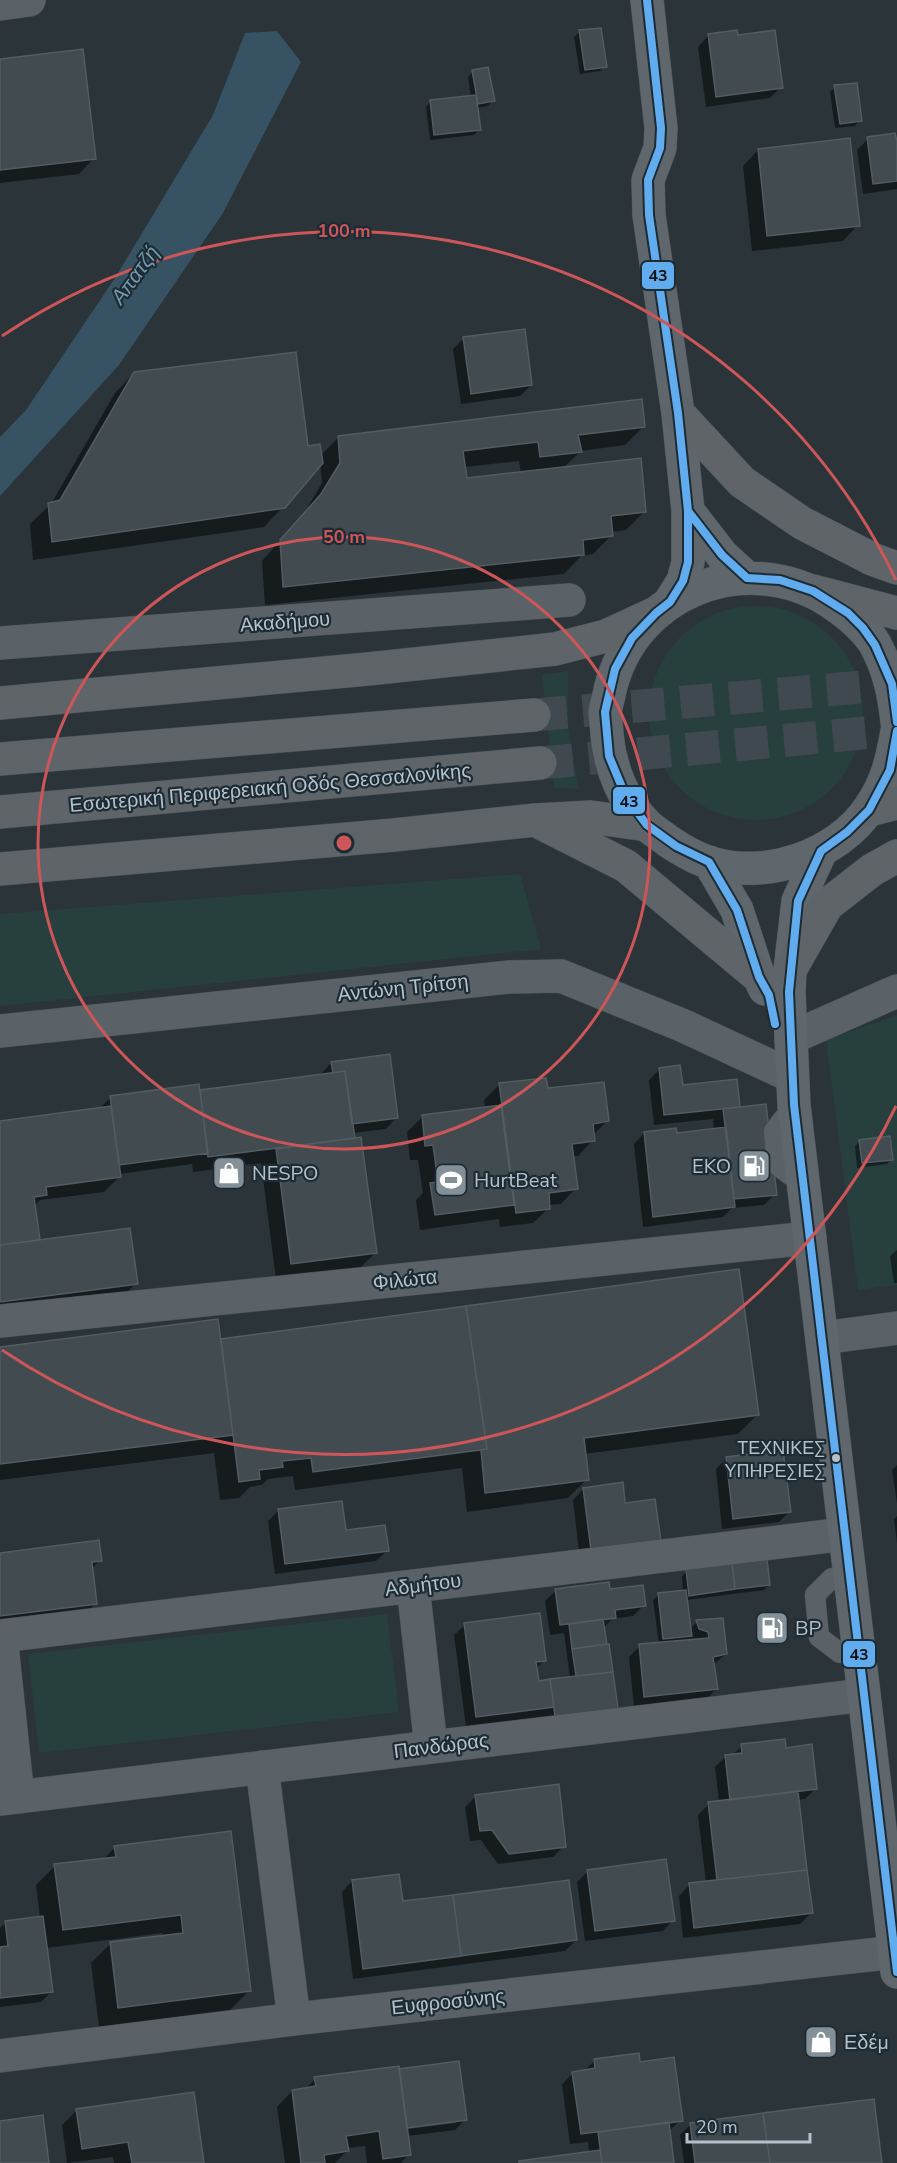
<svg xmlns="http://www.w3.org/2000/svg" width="897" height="2163" viewBox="0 0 897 2163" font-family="'Nunito Sans',sans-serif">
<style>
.green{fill:#27403e}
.water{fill:#375263}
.shadow{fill:#0007;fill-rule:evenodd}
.building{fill:#424b4f;stroke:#525c61;stroke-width:1.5}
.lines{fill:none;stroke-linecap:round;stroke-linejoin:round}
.trunk-tunnel{stroke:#3f494f;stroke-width:33;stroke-dasharray:33 16;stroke-linecap:butt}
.service-casing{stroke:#484f54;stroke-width:21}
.minor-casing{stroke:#484f54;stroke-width:34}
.tertiary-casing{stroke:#484f54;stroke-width:34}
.secondary-casing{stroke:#484f54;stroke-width:34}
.trunk-casing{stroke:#475055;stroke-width:34}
.service{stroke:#5a6267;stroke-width:20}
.minor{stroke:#5a6267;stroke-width:33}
.tertiary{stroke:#5a6267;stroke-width:33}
.secondary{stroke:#5f666c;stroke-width:33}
.trunk{stroke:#5e6467;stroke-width:33}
.bus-1-casing{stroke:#1d2c34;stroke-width:12}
.bus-1{stroke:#60acee;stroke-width:8}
.ring{fill:none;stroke:#cc5659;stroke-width:3}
.bus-dot{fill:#b5c1ca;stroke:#1d2c34;stroke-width:2}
.labels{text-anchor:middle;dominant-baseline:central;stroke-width:4.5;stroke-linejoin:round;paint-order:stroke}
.bus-label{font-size:18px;fill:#b5c1ca;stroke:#1d2c34;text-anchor:end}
.street-label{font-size:20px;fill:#b5c1ca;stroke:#1d2c34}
.poi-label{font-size:20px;fill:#b5c1ca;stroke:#1d2c34;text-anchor:start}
.water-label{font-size:21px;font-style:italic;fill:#7499ae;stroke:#1d2c34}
.centre{fill:#cc5659;stroke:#1d2c34;stroke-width:3}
.ring-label{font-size:18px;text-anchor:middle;font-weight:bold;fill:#cc5659;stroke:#1d2c34;stroke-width:4.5;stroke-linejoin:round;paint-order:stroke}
.line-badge{stroke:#1d2c34;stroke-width:2}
.pale-badge-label{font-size:16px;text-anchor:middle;font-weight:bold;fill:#111}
</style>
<rect width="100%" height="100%" fill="#2a3439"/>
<path class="green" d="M649 713a107 107 0 1 1 214 0a107 107 0 1 1-214 0Z
M568,671v57l11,61 -25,-1 -12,-113z
M520,874l21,75 -541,57v-92z
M897,1015v270l-39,5 -32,-250z
M387,1614l12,98 -360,41 -11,-99z"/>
<path class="water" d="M277,31l24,31 -78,151 -104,152 -119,131v-59l26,-27 89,-132 98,-163 32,-82z"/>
<path class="shadow" d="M580,32l25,34 -5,5 -20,3 -6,-37z
M708,36l29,1 44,50 -11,11 -64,9 -8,-60z
M0,61l94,97 -15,16 -79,9z
M473,72l20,28 -5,6 -12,2 3,22 -5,5 -44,5 -4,-33 5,-6 40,-4 -3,-20z
M835,87l25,33 -5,6 -20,2 -5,-36z
M868,139l29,4v46l-34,5 -6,-44z
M758,150l100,75 -15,16 -91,10 -9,-85z
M464,338l67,47 -11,11 -59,8 -8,-55z
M134,373l173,75 13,8 19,-19 305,-11 -19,19 -44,6 -18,17 82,43 -19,19 -15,2 1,3 -19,19 -12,2 -17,18 -299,31 -3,-44 41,-46 19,-32 -2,-20 -37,44 -19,20 -231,33 -3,-36 21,-20 64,-111zM519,461l2,12 -55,7 -2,-13z
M331,1063l65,55 -10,11 -34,4 23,120 -15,15 -84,11 -15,-116 -68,9 -1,-8 -73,10v3l-15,15 -64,8 -6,6 5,35 97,42 -15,16 -121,15v-192l100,-14 11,-11 87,-5 123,-16v-2z
M660,1069l22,18 54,-6 3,27 36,86 -11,11 -32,3 -9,9 -80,10 -9,-83 10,-11 32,2 38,-5 -1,-11 -59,6 -5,-45z
M499,1085l48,5 60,31 -14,14v5l-15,16h-6l4,32 -15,16 -12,1v3l-16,15 -33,4 -1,-8 -79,11 -4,-30 7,-7 -5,-33h-8l-3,-28 15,-15 63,-8 -1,-9z
M860,1141l32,18 -5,5 -30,4 -2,-22z
M897,1250v33h-3l-4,-27z
M738,1271l19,144 -19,19 -154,20 3,25 -19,19 -101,14 -5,-44 -167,22 -2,-14 -25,3 -6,6 -12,2 -11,11 -19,2 -6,-47 -214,27v-131l219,-8z
M727,1458l63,53 -11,11 -57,7 -6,-60z
M897,1465v38l-5,-33z
M583,1489l41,16 35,35 -79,20 -7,-60z
M279,1510l66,21 42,20 -11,10 -101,13 -7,-53z
M897,1516v27l-3,-24z
M0,1554l100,6 -9,10 5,33 -11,11 -85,11z
M687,1571l82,14 -5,5 -78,10 4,29 7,-7 24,-3 5,35 -13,11 3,24 -10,11 -72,7 -5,-50 11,-11 19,-2 -6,-44 5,-5 25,-3 -1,-16z
M556,1590l88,15 -11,11 -21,3 -9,9 13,80 -71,18 -2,-9 -77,10 -12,-92 11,-10 79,35 -8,9 1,13 33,-4 -6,-45 -14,2 -5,-34z
M742,1746l74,42 -11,11 -7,1 13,113 -11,11 -117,14 -4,-42 10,-11 17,-2 -8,-68 11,-11 10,-2 -4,-35 11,-11h5z
M476,1796l88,50 -11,11 -55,7 -17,-24 -11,1 -5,-34z
M230,1832l19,159 -19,19 -131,17 -8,-64 19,-19 53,-7 -1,-4 -116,15 6,43 -11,11 -41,5v-79l6,-6 34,-4 -4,-33 19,-19 48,-6 12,-13z
M588,1871l85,49 -10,11 -78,10 -8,-59z
M352,1881l50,22 174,37 -11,11 -212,28 -11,-87z
M595,2060l44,4 42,56 -12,11 4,32h-156l72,-10 -1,-11 -18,2 -8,-60 11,-11 10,-1z
M315,2079l151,40 -11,11 -48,6 2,18 -8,9h-34l-2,-17 -18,2v3l-12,12h-50l-8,-56 15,-16 13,-2zM456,2120v3l-56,7v-3z
M77,2110l125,53h-88l-1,-6 -46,6 -5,-38z
M691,2124l189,39h-196l-4,-28z"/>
<path class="building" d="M601,28l6,39 -22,3 -6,-40z
M737,30l1,5 37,-5 8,58 -67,9 -8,-63z
M83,49l13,110 -96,11v-111z
M488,67l7,34 -17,3 -6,-34z
M857,83l5,38 -22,3 -6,-39z
M476,95l5,35 -47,5 -4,-35z
M895,133l2,8v40l-24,3 -6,-47z
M850,138l10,88 -93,10 -9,-87z
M525,329l7,56 -61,9 -8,-57z
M296,352l12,94 12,-2 3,19 -38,45 -233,34 -4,-39 12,-3 74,-128z
M642,399l3,28 -67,8 4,17 -42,5 -2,-15 -75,9 4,27 174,-20 5,54 -35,4 2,20 -30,4 1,15 -301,32 -3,-47 41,-46 19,-31 -2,-27z
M390,1054l8,64 -46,6 -7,-53 -12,2 -2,-11z
M680,1065l3,20 54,-6 3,28 -76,8 -5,-47z
M345,1071l10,67 -147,19 -8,-67z
M546,1078l2,10 56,-6 5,39 -16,3 2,17 -23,3 6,45 -29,4 1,16 -34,4 -17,-130z
M199,1084l9,69 -89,12 -9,-69z
M766,1104l11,91 -43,4 -11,-90z
M501,1105l13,100 -79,10 -5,-32 8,-1 -5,-37 -8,1 -3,-31z
M111,1106l10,71 -75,10 1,8 -13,2 6,43 -40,5v-124z
M726,1127l9,80 -82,10 -9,-85 32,-4 1,5z
M890,1136l3,24 -31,3 -3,-23z
M361,1137l16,116 -86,11 -15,-115z
M130,1228l8,56 -138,18v-57z
M739,1269l20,146 -175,23 5,42 -104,13 -4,-43 6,-1 -21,-143z
M466,1306l21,143 -174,23 -2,-14 -29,3 1,6 -24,3 1,9 -21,3 -18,-143z
M218,1319l15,116 -233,29v-117z
M783,1450l8,62 -58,7 -7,-62z
M623,1482l2,21 30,-4 6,42 -70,9 -8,-62z
M342,1501l4,29 39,-5 4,26 -104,13 -7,-55z
M99,1540l3,21 -10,1 5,42 -97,12v-63z
M767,1559l3,26 -35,4 -3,-26z
M732,1563l3,26 -46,7 -3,-27z
M609,1582l1,7 33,-4 3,21 -31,4 1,8 -56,7 -5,-36z
M686,1590l6,46 -29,3 -5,-46z
M540,1613l6,48 -10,1 3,19 11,-2 4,28 -78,10 -12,-94z
M723,1618l4,36 -14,3 5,32 -74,8 -5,-53 70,-6 -1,-6 -9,-3 -3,-9z
M603,1619l4,25 -35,5 -3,-25z
M607,1644h2l4,28 -37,4 -4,-27z
M613,1672l5,37 -63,7 -5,-37z
M785,1739l1,9 26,-4 5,45 -87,11 -5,-45 17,-2 -1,-9z
M559,1784l7,63 -57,7 -17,-24 -12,1 -5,-36z
M798,1791l9,79 -90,10 -9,-78z
M231,1831l20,160 -133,17 -8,-66 73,-9 -2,-18 -118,15 -9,-66 62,-7 -2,-11z
M666,1859l9,62 -80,10 -8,-61z
M807,1870l6,43 -119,15 -5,-45z
M399,1874l4,27 50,-6 8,61 -98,13 -11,-89z
M569,1880l8,60 -116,16 -8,-61z
M43,1916l10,76 -53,6v-51l8,-1 -3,-25z
M639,2053l1,9 34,-5 9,64 -102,13 -9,-62 23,-4 -1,-9z
M459,2061l8,59 -60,8 -8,-59z
M399,2066l12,89 -28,4 -4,-28 -33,5 3,15 -25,4 1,8h-24l-9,-73 24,-4 -2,-9z
M194,2092l10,71h-72l-4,-21 -46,7 -6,-40z
M874,2099l8,64h-112l-7,-50z
M763,2113l7,50h-75l-5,-40z
M43,2115l6,48h-49v-42z
M669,2122l5,41h-72l-4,-31z
M600,2150l2,13h-83v-2z"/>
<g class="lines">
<path class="trunk-tunnel" d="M534,715l363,-31
M540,763l357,-33"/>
<g class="service-casing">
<path id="service" d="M784,1118l-10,13 3,34 13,10
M832,1578l-17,17 4,42 21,16"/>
</g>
<g class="minor-casing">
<path id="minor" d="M0,4l29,-4
M0,643l569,-43
M0,1031l510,-54 51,-1 123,50 103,48
M791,1038l106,-47
M0,1321l810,-83
M822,1338l75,-10
M413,1586l18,161
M0,1636l845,-102
M1,1636l17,161
M262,1767l32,252
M0,1799l864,-104"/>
</g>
<g class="tertiary-casing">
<path id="tertiary" d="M0,2056l294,-37 603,-67"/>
</g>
<g class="secondary-casing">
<path id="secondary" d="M647,0l14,128 -1,20 -12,32 1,35 29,198 10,98v51l-5,19 -13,21
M688,511l34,44 25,23
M897,722c-3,-28 -8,-52 -22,-78 -11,-18 -28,-31 -46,-43 -84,-53 -196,-9 -219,89 -1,7 -4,15 -5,22 0,7 2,15 2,23 3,32 16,66 39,89 7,7 15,11 22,17 12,8 27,17 40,21 56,19 130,-6 162,-55 17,-25 22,-47 27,-76
M821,851l-23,50 -8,69 -1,22 5,113 103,867
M709,862l28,48 22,67 6,12"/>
</g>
<g class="trunk-casing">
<path id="trunk" d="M678,413l64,69 60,41 70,36 25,9
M813,591l84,22
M0,703l368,-34 187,-20 51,-13 50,-23
M0,759l534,-44
M869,810l28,-7
M0,812l540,-49
M537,821l89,45 133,111
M0,869l394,-34 141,-15 56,-3 56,8
M790,970l37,-65 45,-35 25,-14"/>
</g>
<use href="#service" class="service"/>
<use href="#minor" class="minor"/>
<use href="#tertiary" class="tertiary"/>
<use href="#secondary" class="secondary"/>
<use href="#trunk" class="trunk"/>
<g class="bus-1-casing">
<path id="bus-1" d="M647,0l14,128 -1,20 -12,32 1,35 29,198 10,98v51l-5,19 -13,21 -14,11 -24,25 -17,31 -10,43 4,44 17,41 21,28 29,21 33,16 28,48 22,67 10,18 6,29
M688,511l34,44 25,23 33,2 33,11 35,22 15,15 12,17 17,39 5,38
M897,731l-7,39 -21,40 -22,22 -26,19 -23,50 -9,91 5,113 103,867"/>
</g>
<use href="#bus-1" class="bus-1"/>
</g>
<g class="ring">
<circle cx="344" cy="843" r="306"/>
<path d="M896 1106A612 612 0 0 1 2 1350M2 336A612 612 0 0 1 896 580"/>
</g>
<defs>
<g id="fuel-square" transform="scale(1.725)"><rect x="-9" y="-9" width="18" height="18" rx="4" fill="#849097" stroke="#1d2c34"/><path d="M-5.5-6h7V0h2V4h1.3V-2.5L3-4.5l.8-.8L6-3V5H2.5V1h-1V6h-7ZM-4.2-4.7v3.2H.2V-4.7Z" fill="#fff"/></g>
<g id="shop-square" transform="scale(1.725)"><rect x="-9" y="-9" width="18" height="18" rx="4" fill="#849097" stroke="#1d2c34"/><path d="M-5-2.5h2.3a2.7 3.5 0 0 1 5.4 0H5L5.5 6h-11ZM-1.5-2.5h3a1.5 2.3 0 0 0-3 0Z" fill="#fff"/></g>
<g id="stadium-square" transform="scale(1.725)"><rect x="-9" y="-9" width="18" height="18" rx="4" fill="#849097" stroke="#1d2c34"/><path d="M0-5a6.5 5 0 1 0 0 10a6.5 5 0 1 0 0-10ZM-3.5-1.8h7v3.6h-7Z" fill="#fff"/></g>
</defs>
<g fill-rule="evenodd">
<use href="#fuel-square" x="754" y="1166"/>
<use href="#shop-square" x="229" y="1173"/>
<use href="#stadium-square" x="451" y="1180"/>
<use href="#fuel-square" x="772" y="1628"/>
<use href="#shop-square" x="821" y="2042"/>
</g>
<circle class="bus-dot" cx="836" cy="1458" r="5"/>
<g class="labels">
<g class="bus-label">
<text x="825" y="1448">ΤΕΧΝΙΚΕΣ<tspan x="825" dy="23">ΥΠΗΡΕΣΙΕΣ</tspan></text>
</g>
<g class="street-label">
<text transform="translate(285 622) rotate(-4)">Ακαδήμου</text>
<text transform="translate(270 788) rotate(-5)">Εσωτερική Περιφερειακή Οδός Θεσσαλονίκης</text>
<text transform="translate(403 988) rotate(-6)">Αντώνη Τρίτση</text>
<text transform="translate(405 1280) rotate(-6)">Φιλώτα</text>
<text transform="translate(423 1585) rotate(-7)">Αδμήτου</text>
<text transform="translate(441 1746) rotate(-7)">Πανδώρας</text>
<text transform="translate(448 2002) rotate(-6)">Ευφροσύνης</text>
</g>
<g class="poi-label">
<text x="731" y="1166" text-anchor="end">EKO</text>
<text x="252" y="1173">NESPO</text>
<text x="474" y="1180">HurtBeat</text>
<text x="795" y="1628">BP</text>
<text x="844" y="2042">Εδέμ</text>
</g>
<g class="water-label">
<text transform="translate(135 275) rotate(-54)">Απατζή</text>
</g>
</g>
<circle cx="344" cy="843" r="9" class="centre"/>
<g class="ring-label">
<text x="344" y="237">100 m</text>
<text x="344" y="543">50 m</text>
</g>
<g class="line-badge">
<rect x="641" y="261" width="34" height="29" rx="6" fill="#60acee"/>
<rect x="612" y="786" width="34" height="29" rx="6" fill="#60acee"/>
<rect x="842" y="1640" width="34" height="28" rx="6" fill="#60acee"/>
</g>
<g class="pale-badge-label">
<text x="658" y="281">43</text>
<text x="629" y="807">43</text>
<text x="859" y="1660">43</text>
</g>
<path d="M687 2133v9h123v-9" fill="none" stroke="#b5c1ca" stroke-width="3"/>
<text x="696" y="2133" font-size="18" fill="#b5c1ca" stroke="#1d2c34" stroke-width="4.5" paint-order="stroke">20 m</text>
</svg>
